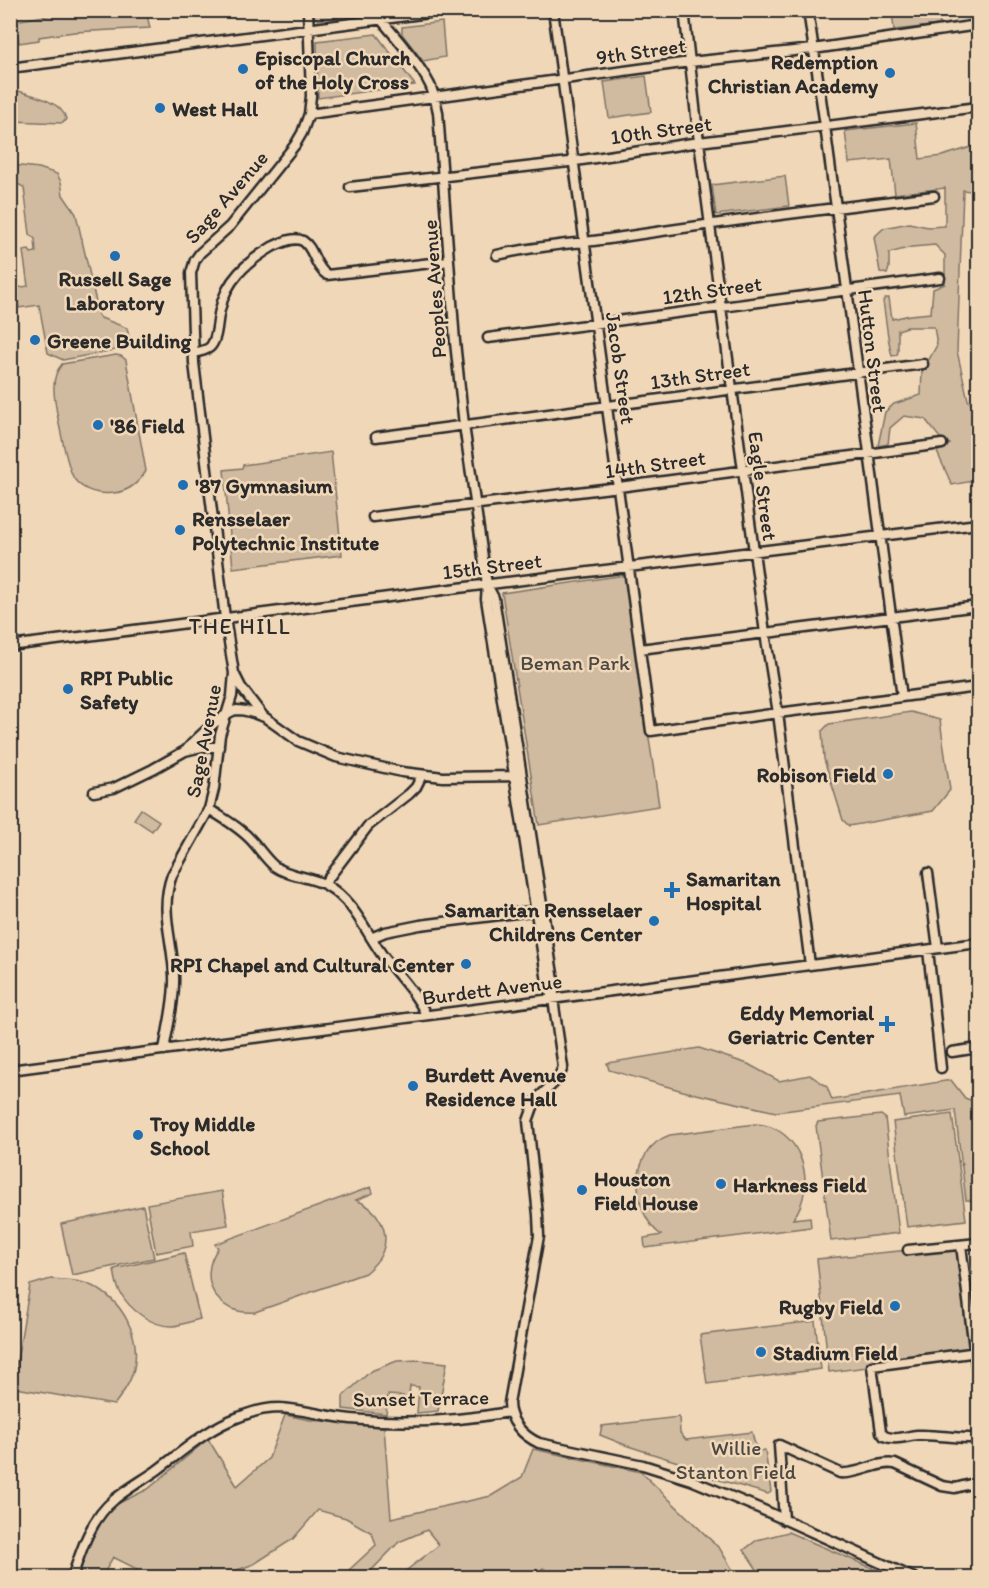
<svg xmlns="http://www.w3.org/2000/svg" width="989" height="1588" viewBox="0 0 989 1588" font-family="Itim,sans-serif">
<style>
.green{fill:#d0bba0;stroke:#7e7366;stroke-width:1.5}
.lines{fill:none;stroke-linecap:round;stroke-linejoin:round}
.minor-casing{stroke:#2b2b2b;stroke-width:13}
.minor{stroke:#f0d7b8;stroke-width:8}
.poi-dot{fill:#1f6fb2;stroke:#f0d7b8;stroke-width:2}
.labels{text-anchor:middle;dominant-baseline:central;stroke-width:5;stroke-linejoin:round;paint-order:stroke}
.street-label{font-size:21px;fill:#2b2b2b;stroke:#f0d7b8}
.poi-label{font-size:21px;font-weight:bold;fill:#2b2b2b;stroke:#f0d7b8;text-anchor:start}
.park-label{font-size:21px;fill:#4c4842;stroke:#f0d7b8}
.neighbourhood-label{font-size:22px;letter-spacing:1.5px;fill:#2b2b2b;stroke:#f0d7b8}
</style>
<rect width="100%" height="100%" fill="#f0d7b8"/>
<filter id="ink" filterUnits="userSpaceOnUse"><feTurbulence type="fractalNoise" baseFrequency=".0167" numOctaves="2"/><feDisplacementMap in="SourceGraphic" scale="12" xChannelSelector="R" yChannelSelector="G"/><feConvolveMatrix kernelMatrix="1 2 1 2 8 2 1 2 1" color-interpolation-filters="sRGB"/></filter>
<g filter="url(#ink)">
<path class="green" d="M78,10l68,1 4,17 -76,4 -35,5v3l-20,3 -4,-22z
M314,11v-1l46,1 -5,3 -37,6 -4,-4z
M892,11h46l2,14 -46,5z
M442,22l3,35 -22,4 -21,-27v-7z
M376,34l39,51 -97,13 -1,-57z
M646,76l5,36 -42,6 -5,-36z
M11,89c16,5 51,11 55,30l-3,4 -52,-2z
M916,123l4,36 22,-3 36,-11v47l-15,-2 -6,161 11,49 10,13v67l-26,5 -15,-33 13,-8 -10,-6 -15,-19 -21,-3 -14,12 -2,16 -10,2 7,-34 9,-8 27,-9 1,-23 15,-27 -3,-18h-27l-9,3v21l-1,4 -5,1c-5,-19 -6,-37 -9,-55l2,-3h4l3,21 18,-4 21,-2 2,-24 12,-5v-29l-10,-10 -23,2 -23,6v15l-2,6 -7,-2 -6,-35 10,-9 25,-5 19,4 17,-1v-38l-50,6 -4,-35 -42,4 -4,-32z
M12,165l27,3 18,6 4,8 2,13 13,19 20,88 2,13 3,3 26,10 4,19 -68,13 -15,-7 -9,-48 -20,3 -3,-20 12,-2 -5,-35 6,-1 2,3 5,-1 -1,-13 -5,-5 -6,-46 -4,-3h-9z
M785,176l4,30 -73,9 -4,-30z
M116,355l5,1 5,4 20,111c-8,13 -18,21 -33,22 -14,2 -29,-2 -38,-13 -8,-10 -22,-81 -21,-94 0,-7 3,-16 8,-22z
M331,452l11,103 -109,13 -9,-98 18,-2 1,-3z
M625,575l34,231 -120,19 -37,-232z
M911,712l29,8 10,70 -17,21 -84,15 -6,-6 -19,-61 -2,-28 7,-7z
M141,809l18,12 -7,10 -18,-12z
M699,1048l49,16 31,17 31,-6 17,12 5,13 119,-20 14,18 13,5v37l-3,2 3,15v53v-9l-12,-1 -11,-90 -51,7 -4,-21 -124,16 -93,-21 -74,-21 -2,-7z
M952,1114l14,106 -59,7 -14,-105z
M881,1115l4,3 14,115 -68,8 -15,-115 2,-4z
M755,1124c46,1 64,61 38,95l17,-2 1,10 -166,21 -1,-10 17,-3c-31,-23 -33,-86 9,-100z
M371,1187l2,6 -17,7c22,8 36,32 25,55 -4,8 -10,13 -16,18l-110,39c-38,4 -59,-33 -37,-64l-3,-4z
M222,1191l6,34 -37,6 2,15 -37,7 -9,-49z
M143,1206l11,52 -82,17 -11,-51z
M961,1245l14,108 -146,19 -12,-113z
M184,1253l16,66c-9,2 -19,6 -27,7 -21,1 -44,-17 -53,-34 -4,-7 -5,-16 -6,-23z
M51,1279c14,1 29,1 41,7 30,14 49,49 42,82 -3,14 -11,25 -20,37l-98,-17 -3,-4 17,-99z
M815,1321l6,48 -114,15 -7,-49z
M420,1360l27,3 -9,48 -21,2 2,-26 -9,-1 -2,17h-5v-7l-15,-1 -2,19 -43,-5v-13l28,-25 26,-10z
M285,1415l25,5 74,7 7,91 100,-22 31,-19 11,-28 108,23 79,77 17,28h-181l-13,-9 -10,9h-135l41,-32 -12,-15 -28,12 -34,35 -16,-7 27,-25 -4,-12 -26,-15 -28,-8 -25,29 -39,25 -25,9 -5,4h-93l6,-8 -24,-12 -11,20 -26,1 17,-43 18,-28 37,-18 60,-50 29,47 32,-28z
M679,1417l1,16 6,7 66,-8 2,9 5,10 6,-1 6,42 -3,2 -62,-18 -25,-13 -53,-17 -28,-11 2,-9z
M788,1532l105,45h-61l-3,-3 -18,3h-49l-18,-27 13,-10z"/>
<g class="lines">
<g class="minor-casing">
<path id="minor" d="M373,10c18,22 45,51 57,75 4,9 6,18 8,27l17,230 9,83 23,160 -1,14 62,389 5,11 10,68 -5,12 -19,18 -6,10 -5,14 10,94 1,21 -30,167c0,18 14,33 30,40l104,22 48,15 70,29 153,69
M553,10l98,721 127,-18 200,-26
M684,10l15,132 12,91 54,400 13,80 32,252
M808,10l17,116 77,571
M10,68l442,-58
M309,114l381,-52 123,-13 165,-24
M350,187l219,-25 130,-20 279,-35
M497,255c37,-9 74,-11 112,-16 108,-17 216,-30 325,-43
M488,338l452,-60
M194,353c6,-2 13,-2 17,-7 7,-9 6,-26 9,-36 6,-30 27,-48 52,-63 9,-4 22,-11 31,-6 11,7 11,25 24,34l122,-14
M376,437l547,-73
M373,517l246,-30 323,-43
M487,585l7,13 61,389 -2,10
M10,646l464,-60 504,-62
M640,649l338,-43
M234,673l7,14 22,29 35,25 38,16 66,15 41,5 75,-1
M187,749c9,-10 38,-38 50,-39 9,0 17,3 24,6
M94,792l20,-4 39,-19 32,-18 16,-4h18
M209,809c15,10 32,19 44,33 7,8 13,17 21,24 15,11 36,10 52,19 28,16 39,46 57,71 15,19 33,37 43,59
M928,873l10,75
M324,884l44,-58 41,-32 7,-7 6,-12
M371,938l14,-6 35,-7 120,-15
M928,950l13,118
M164,1050c4,-24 11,-50 10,-74 -1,-36 -15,-65 -2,-101l37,-66 5,-20 6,-54 12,-39 2,-23 -9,-55 -31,-255 -3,-90 4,-13 5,-7 30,-27 65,-81 7,-12 7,-19 2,-18 -3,-86
M952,1052l26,-4
M10,1070l968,-127
M961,1245l17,135
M908,1250l70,-7
M978,1352l-106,14 9,66 3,4c11,5 22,0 33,-1 20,-1 41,4 61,3
M784,1520l-5,-75 61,28c19,2 36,-12 55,-9l47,22 13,2 23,-6
M72,1578c9,-28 19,-60 43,-79 12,-10 28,-19 41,-28 27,-20 52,-43 83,-54 12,-5 28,-9 40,-9 24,1 48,9 72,11 51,5 108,2 158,-7"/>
</g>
<use href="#minor" class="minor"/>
</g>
</g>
<g class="poi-dot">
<circle cx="243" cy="69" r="6"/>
<circle cx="890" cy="73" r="6"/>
<circle cx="160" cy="108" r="6"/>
<circle cx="115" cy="256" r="6"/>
<circle cx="35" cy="340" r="6"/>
<circle cx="98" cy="425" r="6"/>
<circle cx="183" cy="485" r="6"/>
<circle cx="180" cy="530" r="6"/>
<circle cx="68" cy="689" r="6"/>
<circle cx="888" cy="774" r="6"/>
<path d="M669 881h6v6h6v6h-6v6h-6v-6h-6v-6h6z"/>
<circle cx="654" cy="921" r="6"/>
<circle cx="466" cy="964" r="6"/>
<path d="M884 1015h6v6h6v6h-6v6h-6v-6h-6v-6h6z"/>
<circle cx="413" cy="1086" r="6"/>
<circle cx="138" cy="1135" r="6"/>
<circle cx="721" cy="1184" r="6"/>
<circle cx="582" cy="1190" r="6"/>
<circle cx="895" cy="1306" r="6"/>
<circle cx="761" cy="1352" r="6"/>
</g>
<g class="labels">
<g class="street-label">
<text transform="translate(641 51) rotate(-8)">9th Street</text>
<text transform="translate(661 130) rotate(-8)">10th Street</text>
<text transform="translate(226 197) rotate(-49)">Sage Avenue</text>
<text transform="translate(434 289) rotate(-94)">Peoples Avenue</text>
<text transform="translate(712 290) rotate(-8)">12th Street</text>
<text transform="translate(873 351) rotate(83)">Hutton Street</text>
<text transform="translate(621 368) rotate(82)">Jacob Street</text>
<text transform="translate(700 375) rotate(-8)">13th Street</text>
<text transform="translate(655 464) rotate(-8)">14th Street</text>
<text transform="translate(763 486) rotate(82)">Eagle Street</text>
<text transform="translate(492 566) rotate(-7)">15th Street</text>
<text transform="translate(203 741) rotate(-79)">Sage Avenue</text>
<text transform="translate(492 989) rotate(-7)">Burdett Avenue</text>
<text transform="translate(421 1398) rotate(-1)">Sunset Terrace</text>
</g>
<g class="poi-label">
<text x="255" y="57">Episcopal Church<tspan x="255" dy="24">of the Holy Cross</tspan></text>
<text x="878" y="61" text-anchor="end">Redemption<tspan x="878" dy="24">Christian Academy</tspan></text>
<text x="172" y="108">West Hall</text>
<text x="115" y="278" text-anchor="middle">Russell Sage<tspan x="115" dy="24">Laboratory</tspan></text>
<text x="47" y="340">Greene Building</text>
<text x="110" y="425">'86 Field</text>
<text x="195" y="485">'87 Gymnasium</text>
<text x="192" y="518">Rensselaer<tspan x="192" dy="24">Polytechnic Institute</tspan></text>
<text x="80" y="677">RPI Public<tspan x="80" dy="24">Safety</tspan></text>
<text x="876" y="774" text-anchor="end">Robison Field</text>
<text x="686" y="878">Samaritan<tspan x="686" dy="24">Hospital</tspan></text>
<text x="642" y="909" text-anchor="end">Samaritan Rensselaer<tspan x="642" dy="24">Childrens Center</tspan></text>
<text x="454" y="964" text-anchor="end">RPI Chapel and Cultural Center</text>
<text x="874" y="1012" text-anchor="end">Eddy Memorial<tspan x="874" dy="24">Geriatric Center</tspan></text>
<text x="425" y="1074">Burdett Avenue<tspan x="425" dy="24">Residence Hall</tspan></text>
<text x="150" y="1123">Troy Middle<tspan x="150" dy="24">School</tspan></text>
<text x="594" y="1178">Houston<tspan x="594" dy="24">Field House</tspan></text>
<text x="733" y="1184">Harkness Field</text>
<text x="883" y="1306" text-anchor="end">Rugby Field</text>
<text x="773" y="1352">Stadium Field</text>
</g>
<g class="park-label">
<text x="575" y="662">Beman Park</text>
<text x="736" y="1447">Willie<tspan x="736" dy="24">Stanton Field</tspan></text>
</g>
<g class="neighbourhood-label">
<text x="240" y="626">THE HILL</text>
</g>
</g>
<rect width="989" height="1588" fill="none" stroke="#f0d7b8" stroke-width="36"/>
<rect x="18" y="18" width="953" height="1552" fill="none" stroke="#2b2b2b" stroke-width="2" filter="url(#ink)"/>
</svg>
